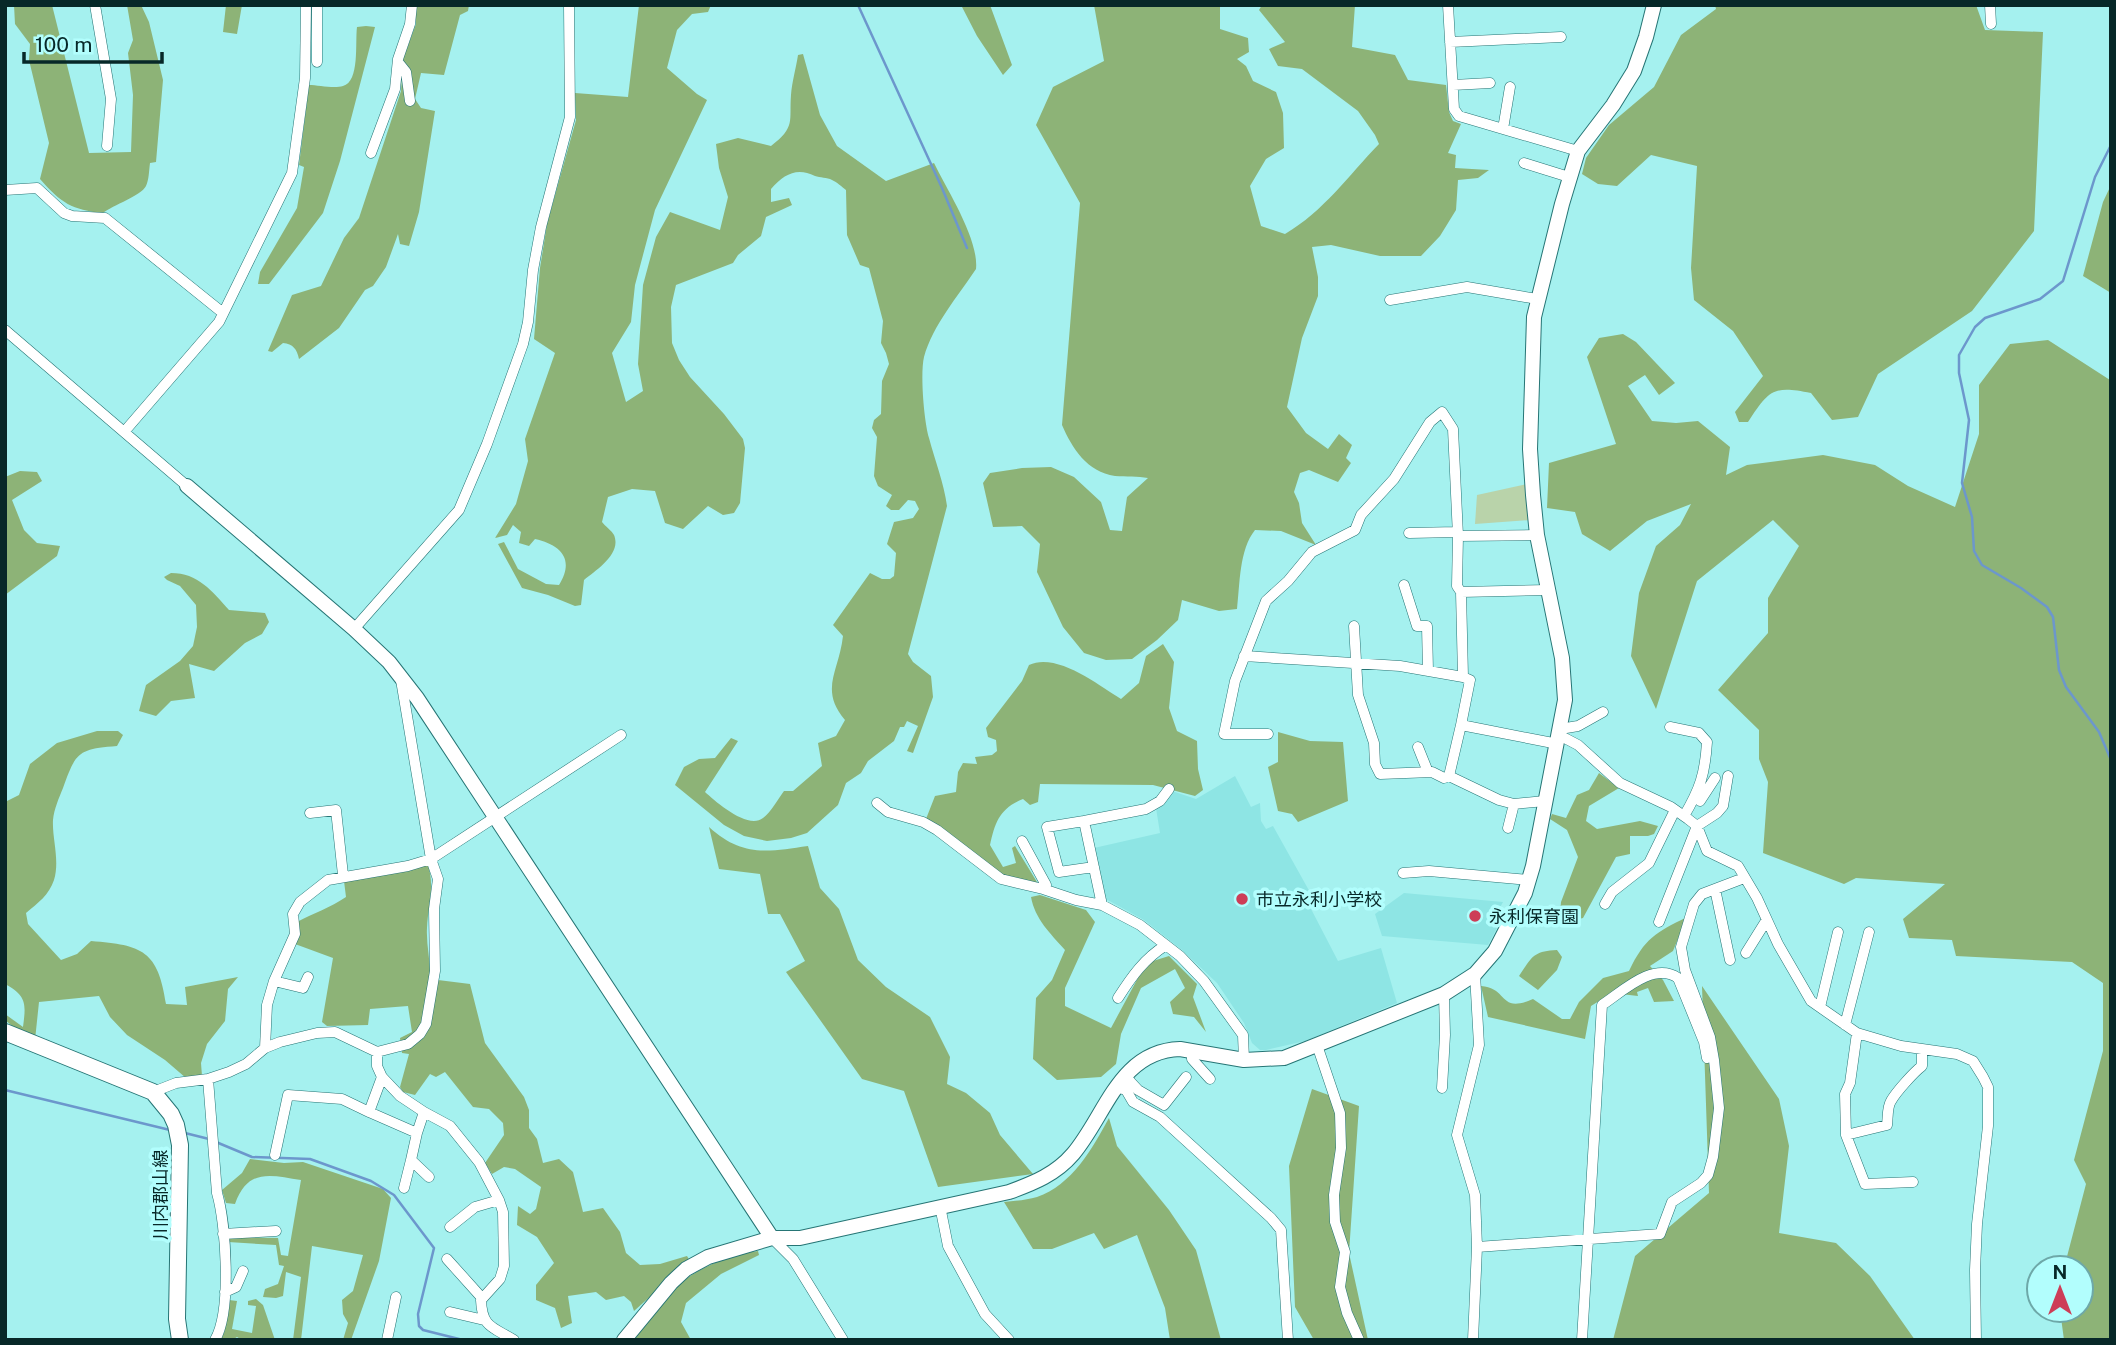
<svg xmlns="http://www.w3.org/2000/svg" width="2116" height="1345" viewBox="0 0 2116 1345" font-family="'Public Sans','Noto Sans JP',sans-serif">
<style>
.built{fill:#8ee5e4}
.green{fill:#b9d3aa}
.forest{fill:#8db377}
.lines{fill:none;stroke-linecap:round;stroke-linejoin:round}
.stream{stroke:#6c97cc;stroke-width:2.5}
.street-casing{stroke:#267575;stroke-width:11}
.secondary-casing{stroke:#267575;stroke-width:16}
.primary-casing{stroke:#267575;stroke-width:18}
.street{stroke:#fff;stroke-width:10}
.secondary{stroke:#fff;stroke-width:14}
.primary{stroke:#fff;stroke-width:16}
.poi-dot{fill:#cd3d57;stroke:#b2fefd;stroke-width:2.5}
.labels{text-anchor:middle;dominant-baseline:central;stroke-width:7;stroke-linejoin:round;paint-order:stroke}
.poi-label{font-size:18px;fill:#072828;stroke:#b2fefd;text-anchor:start}
.street-label{font-size:18px;fill:#072828;stroke:#b2fefd}
</style>
<rect width="100%" height="100%" fill="#a5f1ef"/>
<path class="built" d="M1235,776l16,31 9,-4 1,18 5,8 7,-3 43,77 -6,4 28,54 43,-13 16,55 -92,38 -39,9h-6l-8,-7 -8,-20 -27,-40 -35,-33 -38,-30 -40,-22 -10,-50 66,-15 -4,-25 16,-17 24,8z
M1404,893l99,9 -12,22 6,4 -9,17 -106,-9 -7,-22z"/>
<path class="green" d="M1527,484l4,36 -56,4 2,-29z"/>
<path class="forest" d="M14,5h38l37,148 42,-1 2,-57 -5,-42 5,-13 -6,-35h14l8,17 14,58 -7,82 -6,1c-1,7 -1,17 -4,23 -5,10 -33,19 -43,27 -31,-3 -42,-10 -63,-34l9,-36 -20,-83 1,-16 -15,-20z
M226,5h16l-5,29 -14,-2z
M416,5h29l4,2 2,-2h18l-1,6 -8,4 -16,60 -23,-2 -6,26 6,9 14,3 -16,101 -10,34 -9,-2 -2,-10 -12,33 -13,19 -8,4 -26,38 -40,31c-2,-10 -6,-15 -16,-16l-11,9 -4,-1 24,-56 29,-9 23,-48 15,-20 42,-127 2,-32 13,-35z
M639,5h72l-3,7 -16,2 -15,16 -10,38 30,26 10,6 -52,110 -20,75 -4,37 -19,31 14,49 17,-11 -5,-27 5,-79 13,-48 14,-25 50,18 8,-33 -9,-29 -3,-24 22,-6 33,8c25,-19 18,-25 20,-51 1,-13 5,-27 7,-40l5,-1 17,61 17,31 49,35 48,-18c13,27 45,76 42,106 -18,27 -43,56 -52,88 -4,17 0,64 5,81 6,23 15,45 18,68l-39,148 5,8 18,14 2,21 -20,56 -6,-2 11,-25 -11,-5 -3,6h-4l-6,14 -26,20 -7,12 -15,10 -8,22 -31,28 -16,5 -24,3 -23,-5 -20,-11 -49,-40 9,-18 15,-8 16,-1 16,-20 7,3 -33,51c11,10 43,38 58,26 8,-6 15,-19 21,-27h9l29,-25 -4,-23 18,-7 9,-16c-26,-31 -6,-48 -2,-84l-10,-11 37,-52 12,6h8l4,-3 2,-23 -9,-9 7,-22 19,-4 6,-9 -4,-8 -7,-1 -9,10h-8l-5,-4 6,-11 -14,-9 -4,-10 3,-39 -5,-9 2,-8 7,-6 1,-33 7,-17 -3,-11 -5,-10 2,-22 -14,-53 -9,-3 -13,-30 -1,-45c-4,-3 -9,-8 -14,-10 -5,-3 -12,-2 -17,-4 -18,-9 -31,-2 -44,13v13l18,-4 3,7 -26,12 -5,19 -23,19 -5,8 -57,22 -5,22 1,36 7,17 11,17 34,37 19,25 2,9 -5,55 -6,10 -11,2 -15,-9 -25,23 -18,-6 -10,-32 -23,-2 -24,8 -6,25c3,4 10,9 12,13 8,19 -18,35 -30,45l-3,25 -6,1 -27,-11 -26,-7 -24,-44 6,-2 14,27 28,15 13,1c16,-26 2,-40 -24,-46l-6,7 -10,-3 2,-11 -8,-7 -6,10 -12,3 21,-34 12,-43 -3,-22 30,-86 -21,-14 6,-71 7,-44 29,-104 -1,-27 53,4z
M961,5h29l22,60 -9,10 -26,-39z
M1094,5h126v24l28,9 1,14 -12,7 9,7 7,15 23,11 7,21 1,35 -18,11 -16,27 11,40 24,8c39,-23 63,-58 94,-90l-4,-9 -17,-24 -56,-42 -24,-3 -9,-17 16,-7 -26,-32 3,-5h93l-3,42 43,8 13,25 38,5 3,27 4,9 8,3 -13,29 8,2 -1,13 34,2 -11,8 -20,2 -2,30 -16,26 -19,20h-41l-49,-11 -19,2 6,30v19l-16,42 -15,69 19,26 22,16 11,-15 13,11 -6,13 5,5 -13,19 -29,-12 -9,3 -6,19 5,11 3,20 14,22 -35,-14 -26,-1c-16,20 -15,54 -18,79l-18,2 -37,-11 -4,20 -21,20 -25,19 -26,1 -22,-7 -21,-26 -26,-55 3,-28 -18,-18 -29,1 -10,-44 7,-10 32,-5 29,-1 23,10 27,25 9,28 12,1 5,-34 21,-19c-10,-2 -22,-1 -33,-2 -28,-4 -43,-28 -53,-51l18,-222 -44,-78 17,-38 51,-26z
M1715,5h261l9,25 58,2 -9,199 -62,80 -94,63 -20,43 -26,3 -21,-27c-38,-8 -42,-3 -63,29h-9l-4,-10 28,-36 -30,-45 -39,-31 -3,-32 6,-102 -46,-11 -34,31 -19,-2 -16,-10 4,-16 23,-33 45,-38 27,-52 35,-26z
M366,26l9,1 -35,134 -17,52 -54,71h-11l2,-12 37,-64 7,-41 -5,-2 10,-80c9,0 25,4 34,1 17,-4 12,-44 14,-59z
M2111,185v108l-28,-17 20,-74z
M1623,334l13,8 39,41 -16,12 -14,-20 -17,11 24,35 24,2 22,-2 32,26 -4,28 21,-10 76,-10 52,10 33,21 47,21 24,-73v-49l31,-41 38,-4 62,40 1,960h-47l-4,-30h21v-42h-17l22,-84 -12,-24 29,-109v-68l-31,-21 -116,-6 -4,-16 -43,-2 -6,-19 42,-35 -89,-6 -12,6 -81,-31 5,-71 -9,-23v-29l-41,-40 50,-57v-35l31,-52 -26,-26 -76,61 -41,128 -25,-53 8,-63 17,-47 24,-21 11,-21 -44,17 -37,30 -28,-17 -7,-22 -28,-4 2,-45 67,-19 -29,-87 12,-19z
M20,471l17,1 5,9 -30,19 12,30 13,13 23,3 -3,10 -52,39v-118z
M171,573c27,0 41,18 58,37l36,3 4,9 -7,12 -17,9 -31,28 -25,-7 6,34 -24,3 -15,15 -17,-5 7,-26 34,-24 13,-15 4,-19 -1,-22 -16,-19 -13,-6 -3,-3z
M1163,644l11,18 -5,46 8,23 20,10 1,28 5,21 -8,6 -42,-11 -113,-1 -2,18 -8,3 -7,-6c-23,9 -28,23 -33,46l13,22 13,-4 -4,-15 3,-2 22,36 -4,2 -30,-8 -77,-57 9,-23 21,-4 2,-20 5,-9 14,1 -2,-7 17,-2 5,-4 -1,-11 -8,-3 -2,-9 36,-47 7,-16c28,-13 69,20 92,34l18,-16 7,-27z
M97,731h21l5,4 -6,11c-39,3 -41,6 -54,42 -4,10 -9,21 -10,32 -1,19 7,40 1,60 -5,15 -16,23 -28,33l2,11 33,36 16,-6 14,-13c52,4 67,10 75,63l21,1 -2,-18 53,-10 -10,12 -3,32 -18,23 -6,19 1,13 -16,2 -21,-18 -38,-25 -17,-18 -11,-21 -60,6 -4,38 -18,-10 -12,-10v-6l18,13c3,-23 4,-31 -18,-43v-182l14,-7 11,-31 27,-21z
M1278,732l32,9 33,1 5,59 -50,21 -6,-8 -14,-3 -10,-44 10,-5z
M1599,773l20,15 -30,18 -3,15 11,8 43,-8 18,5 -4,8 -6,2h-18v18l-14,3 -33,61 -16,4 -7,-8 1,-12 17,-45 -11,-27 -17,-11 2,-5 14,4 11,-23 12,-5z
M709,827c33,30 58,25 99,19l12,42 19,21 19,51 28,27 44,30 20,40 -3,27 19,9 24,20 10,22 33,39 -95,13 -34,-96 -42,-12 -76,-107 19,-11 -25,-47h-12l-8,-40 -41,-5z
M428,865c7,22 0,41 -1,63 -1,17 4,34 3,51l40,5 15,59 39,54 5,13v18l8,11 6,24 16,-4 14,13 10,40 20,-4 17,24 6,21 14,12 20,-1 27,-8 3,5 -56,50 -3,-9 -7,-6 -18,4 -10,-8 -28,4 4,27 -11,5 -6,-20 -19,-8v-15l18,-22 -17,-26 -20,-12 1,-19 12,8 6,-5 5,-22 -26,-18 -11,-2 -12,7 -7,-11 19,-28 -1,-12 -14,-14 -16,-2 -28,-35 -9,5 -6,-3 -15,21 -12,-3 -3,-5 9,-33 -7,-1 -2,-15 12,-6 -4,-26 -38,3 -2,16 -41,1 -5,-4 11,-64 -38,-14 2,-22c17,-9 33,-14 49,-25l-2,-16z
M1040,895l46,15 9,12 -30,66v18l46,22 28,-52 14,-15 16,-5 28,28 -4,13 13,35 -12,-15 -21,-3 -3,-12 15,-14 -10,-19 -34,19 -20,46 -5,30 -15,13 -44,3 -24,-21 3,-61 16,-18 13,-30c-15,-17 -30,-31 -34,-53z
M1687,917l-14,34 -23,15 13,14 11,21 -20,1 -6,-14 -11,4 1,4 -26,-3 -21,13 -6,33 -97,-22 -7,-31c28,2 17,28 52,13l29,20h8l9,-17 24,-24 26,-7c16,-33 26,-38 58,-54z
M1557,950l5,7 -5,13 -19,20 -19,-14c13,-19 14,-25 38,-26z
M1702,986l77,113 10,47 -10,87 57,10 34,33 45,64h-302l22,-84 74,-63z
M1312,1089l47,17 -10,147 19,87h-54l-19,-33 -6,-141z
M1109,1118l8,28 52,64 27,40 25,90h-51l-5,-32 -28,-73 -33,14 -10,-16 -42,16h-19l-29,-47c11,-1 23,-2 33,-5 35,-12 55,-48 72,-79z
M250,1159l34,4 19,-1 80,27 8,9 -12,63 -28,79h-8l5,-17 -5,-9 -1,-14 11,-9 10,-36 -51,-9 -11,94h-8l8,-63 -15,-5 -3,24 -7,2 -13,-1 2,-8 13,-5 6,-18 -5,-1 -3,-20 -48,-3v-5l50,1 3,17 7,1 13,-76c-31,-5 -53,-12 -66,24l-9,-1 -4,-13 20,-17z
M758,1251l1,4 -38,19 -35,29 -5,19 10,18h-58c12,-16 23,-34 37,-48 23,-22 56,-37 88,-41z
M256,1299l7,6 12,35h-33l-5,-3 -5,3h-12l4,-7 5,-33 8,1 -5,28 20,4 4,-27 -8,-1v-4z"/>
<g class="lines">
<path class="stream" d="M858,5l84,183 25,60
M2111,145l-16,32 -32,104 -23,18 -55,19 -10,9 -16,28v18l10,47 -7,63 10,34 2,34 8,14 39,23 26,19 6,10 6,53 7,17 33,45 12,28
M5,1090l165,40
M185,1133l24,6
M216,1142l36,15 58,2 61,22 23,14 40,53 -16,66 1,12 4,4 40,10"/>
<g class="street-casing">
<path id="street" d="M95,5l16,94 -4,47
M1448,5l6,104 5,7 119,35
M1990,5l1,19
M1450,42l111,-5
M317,62v-57
M398,62l8,10 4,29
M1453,85l37,-2
M1503,129l7,-42
M371,153l24,-64 3,-30 12,-35 2,-19
M1524,163l45,14
M5,190l32,-2 27,25 8,3 33,2 118,95
M1390,300l77,-13 70,12
M5,330l182,156
M124,432l95,-110 73,-149 13,-95 1,-73
M1409,533l48,-1
M1458,536l79,-1
M1404,585l13,41h10l1,45
M1461,592l2,85 7,3 -9,45 97,19
M1354,626l4,69 16,48 1,21 5,10 52,-2 12,6 5,-2 50,24 15,4 31,-3
M354,629l105,-119 28,-66 36,-100 5,-22 5,-52 8,-43 29,-110 -1,-112
M1244,656l156,10 63,11
M1670,727l29,6 8,9c-2,32 -7,47 -23,74
M1560,729l18,-3 25,-14
M1268,734h-44l11,-53 31,-80 22,-20 24,-29 43,-22 6,-15 33,-36 36,-57 12,-10 11,17 5,107 -1,50 4,6 86,-2
M1559,735l19,10 42,38 51,24 17,12 9,7 10,25 31,15 19,32 21,46 33,57 46,32 44,13 56,8 16,7 10,16 5,10v39l-11,98 -2,46 1,70
M1418,747l10,25
M1449,776l12,-51
M1169,789l-9,12 -14,8 -62,12 18,84 38,20 40,31 24,25 39,54 1,25
M1700,801l15,-23
M877,803l11,9 35,10 14,8 64,49 42,10 33,11 26,5
M310,813l26,-3 7,65
M1084,821l-37,6 12,45 35,-5
M1508,828l6,-24
M1022,841l24,44
M1403,873l26,-2 99,9
M1715,889l15,71
M1605,904l7,-12 37,-29 26,-53
M1659,922l38,-96 20,-13 6,-7 5,-30
M1746,953l20,-32
M274,981l29,7 5,-11
M1118,998c14,-22 26,-39 48,-53
M1820,1007l18,-75
M1845,1025l24,-93
M1857,1033l-7,50 -5,11 1,41 19,49 48,-2
M1317,1045l23,68 1,35 -7,47 1,27 10,30 -5,35 7,26 12,27
M265,1048l2,-43 7,-24 21,-47 -2,-20 7,-12 28,-22 80,-14 23,-7 190,-124
M1192,1051v8l18,20
M377,1052v14l5,11 18,19 24,16 26,14 29,36 20,38 4,12 1,54 -4,13 -19,21c1,28 12,27 33,40
M1125,1076l13,14 26,15 22,-28
M382,1077l-13,35 48,21 7,-21
M208,1079l9,114c9,31 15,118 -2,147
M1116,1087l10,3 7,12 27,15 111,101 10,12 7,110
M1442,1088l3,-53 -1,-41
M153,1092l23,-9 32,-4 21,-7 17,-8 19,-16 15,-6 37,-9 18,-1 42,20 31,-8 12,-10 6,-10 9,-53 -1,-62 4,-30 -7,-20 -30,-179
M417,1133l-6,27 18,17
M1846,1135l41,-10c1,-7 0,-18 4,-24 5,-9 23,-29 31,-35v-16
M275,1155l13,-60 54,4 27,13
M404,1188l7,-28
M940,1206l8,40 37,68 24,26
M450,1227l25,-20 24,-7
M223,1234l53,-3
M772,1238l21,21 50,81
M1477,1247l183,-13 12,-32 29,-19 7,-8 5,-18 6,-49 -5,-48 -4,-23 -25,-67 -4,-23 13,-43 8,-10 42,-16
M447,1259l35,39
M225,1292l11,-5 7,-16
M450,1312l34,8
M387,1340l9,-43
M1473,1340l4,-93 -2,-52 -18,-60 22,-90 -4,-71
M1582,1340l20,-335c20,-13 51,-44 76,-27l26,64 3,16"/>
</g>
<g class="secondary-casing">
<path id="secondary" d="M187,486l167,143 35,33 28,36 355,540
M624,1340l47,-57 15,-14 22,-12 64,-19h28l209,-46c25,-9 47,-18 64,-38 33,-39 46,-103 107,-105l64,11 40,-2 160,-64 31,-20 20,-23 30,-58 8,-27 32,-166 -3,-42 -25,-123 -4,-40 -3,-46 4,-132 28,-113 16,-53 35,-46 21,-34 12,-34 8,-32"/>
</g>
<g class="primary-casing">
<path id="primary" d="M5,1032l148,60 18,22 5,11 4,20 -3,174 3,21"/>
</g>
<use href="#street" class="street"/>
<use href="#secondary" class="secondary"/>
<use href="#primary" class="primary"/>
</g>
<g class="poi-dot">
<circle cx="1242" cy="899" r="7"/>
<circle cx="1475" cy="916" r="7"/>
</g>
<g class="labels">
<g class="poi-label">
<text x="1256" y="899">市立永利小学校</text>
<text x="1489" y="916">永利保育園</text>
</g>
<g class="street-label">
<text transform="translate(160 1195) rotate(-90)">川内郡山線</text>
</g>
</g>
<rect width="2116" height="1345" fill="none" stroke="#072828" stroke-width="14"/>
<g transform="translate(2060 1289)"><circle r="33" fill="#b2fefd" stroke="#6ea8a8" stroke-width="2"/>
<path d="M0-5L12 26L0 18L-12 26Z" fill="#cd3d57"/>
<text y="-10" font-size="19" font-weight="bold" text-anchor="middle" fill="#072828">N</text>
</g>
<path d="M24 52v10h138v-10" fill="none" stroke="#072828" stroke-width="3.5"/>
<text x="35" y="52" font-size="21" fill="#072828" stroke="#b2fefd" stroke-width="5" paint-order="stroke">100 m</text>
</svg>
